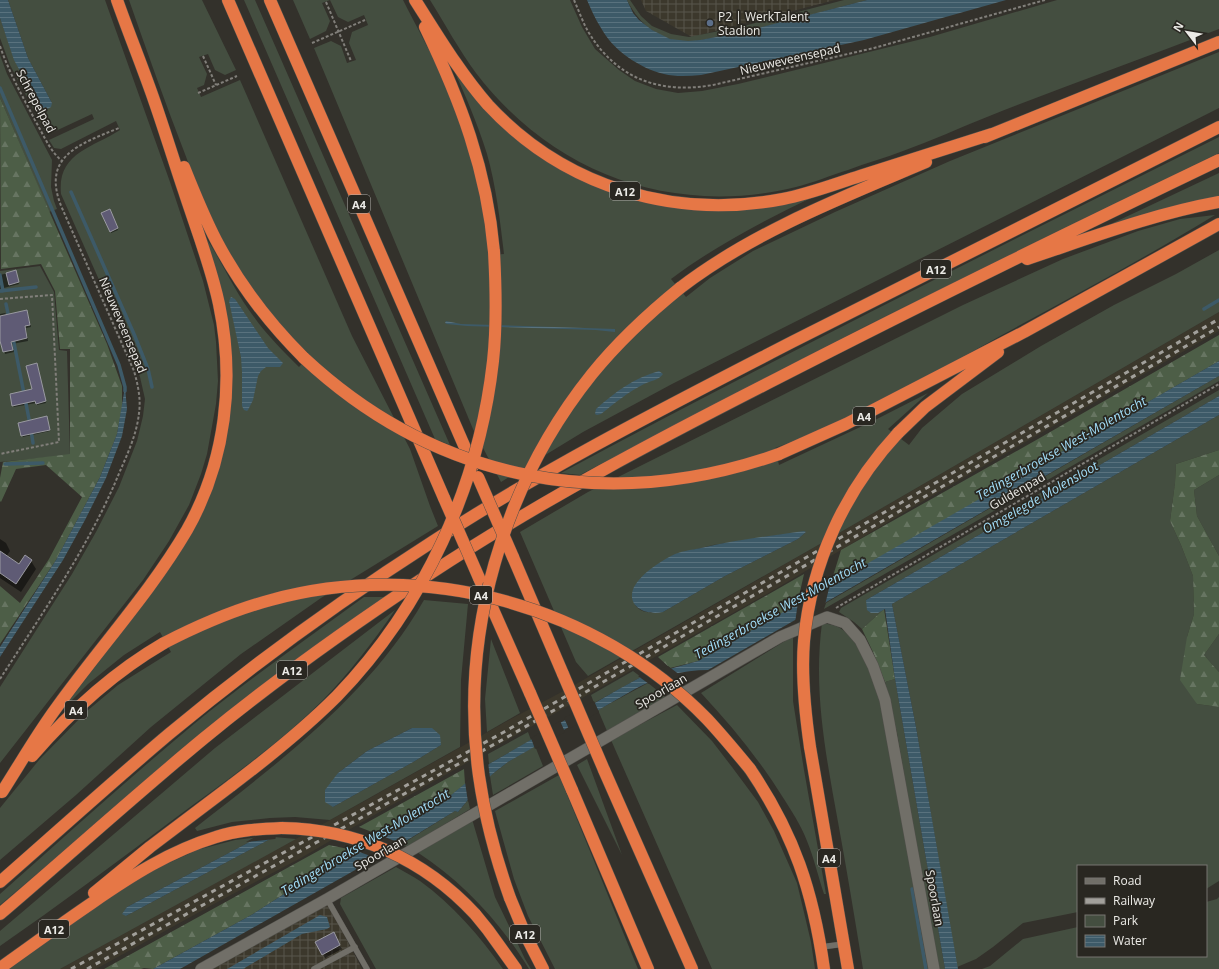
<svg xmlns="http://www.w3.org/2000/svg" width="1219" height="969" viewBox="0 0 1219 969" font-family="'Open Sans',sans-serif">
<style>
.built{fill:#3c382c}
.industrial{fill:url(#industrial-grid)}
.green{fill:#444e40;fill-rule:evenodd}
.forest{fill:url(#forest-firs)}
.water{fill:url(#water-rules)}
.pier{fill:#33312b}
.shadow{fill:#0007}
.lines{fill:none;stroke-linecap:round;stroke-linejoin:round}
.stream{stroke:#3d5a68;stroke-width:3.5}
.building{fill:#5f5b75;stroke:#9a9aa1}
.service-casing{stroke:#51504b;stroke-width:6}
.minor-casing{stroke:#51504b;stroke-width:12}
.motorway-casing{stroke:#51504b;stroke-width:13}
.path{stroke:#817f7a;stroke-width:2;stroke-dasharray:3 2;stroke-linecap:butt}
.service{stroke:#716f68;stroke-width:5.5}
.minor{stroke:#716f68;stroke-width:11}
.motorway{stroke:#e67746;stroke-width:12}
.rail{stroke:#a2a09b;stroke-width:3;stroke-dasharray:5 5;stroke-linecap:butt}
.motorway-bridge-casing{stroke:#51504b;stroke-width:13;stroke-linecap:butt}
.motorway-bridge{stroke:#e67746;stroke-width:12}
.service-dot{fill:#5c6f8a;stroke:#292721;stroke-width:1.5}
.labels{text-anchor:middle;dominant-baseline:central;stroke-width:3.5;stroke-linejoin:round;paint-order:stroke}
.shield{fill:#292721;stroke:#b2b0ac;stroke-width:1}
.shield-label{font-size:11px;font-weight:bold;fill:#ecebe7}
.poi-label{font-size:12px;fill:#ecebe7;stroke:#292721;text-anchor:start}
.street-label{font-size:12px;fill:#ecebe7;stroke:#292721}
.water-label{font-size:13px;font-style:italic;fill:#a2def9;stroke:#292721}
</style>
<defs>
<pattern id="industrial-grid" width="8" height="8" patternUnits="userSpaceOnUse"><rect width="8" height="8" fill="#3c382c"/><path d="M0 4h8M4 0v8" fill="none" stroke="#58554b"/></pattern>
<pattern id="forest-firs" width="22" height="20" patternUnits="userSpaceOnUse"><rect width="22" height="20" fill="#4d5e47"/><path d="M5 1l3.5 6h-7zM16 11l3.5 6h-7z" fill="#677562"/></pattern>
<pattern id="water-rules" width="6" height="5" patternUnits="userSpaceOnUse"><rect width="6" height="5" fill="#3d5a68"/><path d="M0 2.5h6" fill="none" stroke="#59727e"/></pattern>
</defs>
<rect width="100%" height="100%" fill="#33312b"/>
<path class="built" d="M1219,312v19l-282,162 -165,98 -396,223 -75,44 -87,46 -118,65h-36l308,-170 143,-80 60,-32 256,-147z"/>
<path class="industrial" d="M641,0h194l-143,37 -46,-26z
M328,904l34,65h-161z"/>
<path class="green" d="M8,0h97l65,182 33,99 11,44 2,17 2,39 -2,23 -9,50 -6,20 -12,31 -20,36 -26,39 -143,183v-76l72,-113 24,-42 23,-45 18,-46 6,-25 2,-17 -5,-22 -21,-52 -58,-131c-4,-41 31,-46 59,-64l-4,-9 -55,28 -7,-1 -5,-8 45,-21 -2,-5 -45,21 -37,-70 -10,-27v-20l15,42 11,23 26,20 -24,-45z
M129,0h73l34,70 -11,5 -10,-5 -7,-16 -9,3 8,17 -3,11 -7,3 4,9 39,-17 112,256 58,113 20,57 8,20 -117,72 -80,56 -90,73 -75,68 -76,65v-52l39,-48 48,-49 31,-26 53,-33 -11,-20 -36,23 -36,29 -26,26 100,-131c13,-19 27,-39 37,-60 24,-47 35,-103 33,-156l-27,-127c17,26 30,56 49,81 13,18 29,34 45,50l11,-12c-35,-34 -65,-72 -88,-115 -15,-27 -26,-57 -37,-86 -20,-51 -38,-103 -56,-154z
M244,0h11l195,445 -15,-6z
M293,0h110c13,26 28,52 40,79 23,56 41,115 45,176l16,-1c-4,-34 -8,-68 -17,-100 -10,-32 -23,-62 -37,-92l82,89 123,54 34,5 35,1 42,-3 47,-11c-50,24 -98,49 -142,82l15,18 24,-19 43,-27 82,-39 115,-51 269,-109v56l-547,276 -89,48 -82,50 -28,-53 -159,-381 17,-7 10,5 6,17 9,-3 -7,-17 3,-11 16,-7 -4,-10 -16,7 -10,-5 -8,-17 -8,3 8,18 -4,10 -16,8z
M430,0h140l12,27 13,22 24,21 16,11 21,8 22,4 24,-2 36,-7 192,-47 127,-37h162v29c-77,30 -155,57 -232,88 -28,11 -56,24 -84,34 -18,7 -37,12 -55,19 -17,5 -35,13 -52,17 -124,30 -243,-13 -320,-114 -17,-23 -31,-49 -46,-73z
M627,0h3l11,16 11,10 19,8 18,3 55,-11 100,-26h23c-47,12 -94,26 -142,35 -16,3 -33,9 -48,6 -24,-5 -40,-21 -50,-41z
M0,55l7,19 45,86 -1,27 3,14 3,8 -8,3 -49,-114z
M1219,137v16l-353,173 -286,149 -19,-2c217,-116 438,-226 658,-336z
M1219,173v28l-103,25 -3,-3z
M1215,215c-70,43 -142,81 -213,120 -74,41 -148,84 -227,113l4,17 92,-43 57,-29 -40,36 21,16 13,-17 40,-34 79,-48 73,-41 62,-31 43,-24v62l-392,228 -239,136 -12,-14 -56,-130 68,-40 375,-187 100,-46 75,-28 42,-12zM806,532l-8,7 -73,37 -62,36c-13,2 -28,1 -30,-14l40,-43 40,-10 65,-10z
M40,266l14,26 5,58 8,1 3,104 -70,7v-191z
M1219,376v5l-395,228 2,-6z
M1219,390v6l-353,204 18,9 -22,20 -8,-7 -15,-10 2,-4z
M1219,415v35l-43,14 -1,19 -5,38 11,24 12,31 1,38 -7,23 10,67 22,3v174l-13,8v-23h-128v46l-55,11 -30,24 -17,12 -19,8 -41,-240 -24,-123z
M1219,475v81l-22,-40 -3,-26z
M364,597h22c-55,38 -110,76 -162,118 -76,61 -149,127 -224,190v-11c64,-57 128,-115 194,-170 55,-45 113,-85 170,-127z
M424,600l44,4 -7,76 -1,67 -130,73 -35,-3 -25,1 -38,4 -35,9 -2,-3c84,-66 175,-133 229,-228zM412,728l29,17 -26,16 -82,46 5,-34 29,-22z
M395,610c-22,32 -45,62 -72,90 -45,45 -98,81 -149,119 -57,43 -115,86 -174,127v-15l215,-183z
M822,623c6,1 13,2 18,5 22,12 36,59 44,81l45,260h-66c-8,-49 -16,-98 -25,-147 -12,-66 -25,-131 -16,-199z
M1219,634v38l-15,-17z
M793,636v65l11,69 22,124h-2c-6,-18 -10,-36 -17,-53 -6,-16 -16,-31 -25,-45 -24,-38 -51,-71 -81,-103z
M491,639l29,74 -33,19 -2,-33z
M633,671l8,6 -47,26 -3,-8z
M895,679l50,290h-7l-41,-236 -12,-51z
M648,683l20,16 -61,32 -9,-21z
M677,705l35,36 20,26 26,35 16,29 23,52 14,59 4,27h-103l-101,-229z
M528,732l3,8 -42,24 -1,-10z
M535,746l8,20 -50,29 -3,-19 18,-14z
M587,759l35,96 -45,-90z
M559,775l79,194h-83l-27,-53 -14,-37 -19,-68z
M468,800l2,9 -63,38 -5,-3 53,-33 3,1z
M472,819l23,78 30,62 6,10h-2c-29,-47 -66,-87 -112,-117z
M259,837l-132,70 -1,9 148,-79 22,2 -236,130h-51l37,-29 101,-67 50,-23 38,-10z
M396,867c8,5 17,9 24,14 33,24 60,55 83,88h-127l-36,-65 1,-6z
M1219,897v72h-237l8,-3 33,-27 55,-12v29h128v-54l11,-3z"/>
<path class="forest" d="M0,98l107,246 15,42v22l-5,26 -17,43 -44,83 -56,84v-58l20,17 29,-44 33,-62 -36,-32 -30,4 -15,33 -1,-1v-23l3,-16 67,-8v-105h-10l-5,-58 -14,-27 -40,5z
M1219,335v26l-389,225 11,-36 197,-111z
M1219,450v25l-25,15 3,26 22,40v78l-15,21 15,17v35l-22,-3 -17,-24 7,-43 7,-23 -1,-38 -12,-31 -11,-24 5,-38 1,-19z
M804,574l-7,31 -99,56 -28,7 -12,-11z
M884,609l11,70 -10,3 -12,-30 -11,-23z
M464,769l1,15 -20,16 -65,35 -21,-8z
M329,845l24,5 -100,64 -100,55 -9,-1 -3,1h-37z"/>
<path class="water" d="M0,0h8l20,58 24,45 -1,4 -8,4 -2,-1 -27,-50 -14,-42z
M587,0h40l6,13 6,7 13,10 18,9 18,2 12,-1 43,-8 124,-32h139l-142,40 -163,35c-12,1 -25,2 -37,-1 -25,-6 -51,-24 -63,-46 -6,-9 -10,-19 -14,-28z
M231,297l4,2 33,49 15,15 -3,4h-14l-5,4 -3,5 -5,24 -5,10 -1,1 -3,-1 -2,-4v-34l-1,-15 -12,-56z
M446,321l15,3 154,5v3l-19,-2 -129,-4 -20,-2 -2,-1z
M1219,361v15l-511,294c-25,0 -51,7 -73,19l-127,73 -13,10 -25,22 2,1 -14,17 -3,-1 -54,33 -221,125h-27l100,-55 100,-64 92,-50 44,-36 130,-75 22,-12 57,-16z
M659,371l4,3c-4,6 -13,7 -19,10 -16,8 -29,19 -43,30l-4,1 -2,-1 1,-5c19,-17 38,-31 63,-38z
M125,387l2,22 -5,27 -16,42 -21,42 -22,40 -63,97v-10l56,-87 44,-83 17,-43z
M1219,396v19l-327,189 24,123 42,242h-13l-50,-290 -10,-70 -7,4h-7l-4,-3 -1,-10z
M804,531l2,1 -8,7 -73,37 -62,36c-16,4 -38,-5 -29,-25 7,-13 24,-24 37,-31 9,-5 20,-6 30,-8 34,-8 68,-12 103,-17z
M412,728h20l8,7 1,10 -26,16 -82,46 -8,-5v-12l13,-17 29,-22z
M259,837h15l-148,79 -4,-2 5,-7z
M320,915l7,2 3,10 -3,2 -25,5 -59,35h-16z"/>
<path class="pier" d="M830,584l-5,21 -30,18 3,-21z
M668,666l12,9 -31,9 -11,-8z
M594,701l5,11 -30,17 -5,-11z
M560,721l5,11 -30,17 -4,-11z
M488,762l2,16 -7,7h-3l-7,9v2l-5,6 -3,-20z
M378,834l26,11 -25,14 -28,-10z
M259,835h15l2,3 -1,1 -29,3z"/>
<path class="shadow" d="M109,211l9,19 -7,3 -8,-19z
M16,271l3,13 -19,5v-14z
M27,311l4,16 -5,1 2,13 -16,3 2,8 -9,2 -5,-25v-15l5,-1 2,2z
M37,366l9,37 -9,2 -1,-2 -22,4 -1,-1 20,-16z
M47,419l3,12 -27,6 -1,-2z
M0,539l6,4 4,8 -4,6 13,8 6,-8 6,4 5,8 -15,23 -21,-14z
M333,934l9,15 -17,9 -9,-15z"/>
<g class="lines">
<path class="stream" d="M0,88l119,277 6,22v4
M71,192l63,142 14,35 4,18
M0,275l3,16
M0,291l36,-4
M6,304l3,14
M1204,309l15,-9
M13,338l17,86
M31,430l2,13
M5,464l38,-1
M912,889l14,80"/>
</g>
<path class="building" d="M110,209l8,19 -8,4 -9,-19z
M16,270l3,12 -10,3 -3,-12z
M27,310l3,15 -5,1 2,12 -16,4 2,8 -10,2 -3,-11v-25z
M37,363l9,38 -10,3 -1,-3 -23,5 -2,-12 22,-5 -6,-23z
M47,416l3,14 -29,6 -3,-13z
M0,551l19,13 6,-9 7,5 -16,24 -16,-11z
M334,932l6,13 -18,10 -7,-13z"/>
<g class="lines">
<g class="service-casing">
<path id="service" d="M327,899l40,70
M821,947l23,-3
M314,969l41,-22"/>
</g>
<g class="minor-casing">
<path id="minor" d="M201,969l126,-70 453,-262 47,-20 18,6 15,17 13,26 12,34 49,269"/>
</g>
<g class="motorway-casing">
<path id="motorway" d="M228,0l216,498
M270,0l203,466
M415,0c23,36 45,73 73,105 76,82 186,115 295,94 26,-5 52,-15 77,-23 44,-14 88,-28 132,-42
M425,27c35,73 62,143 69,225
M985,137l234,-95
M184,167c10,25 20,50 32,73 23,44 53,83 88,118
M1027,259c63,-21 126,-45 192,-57
M680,288c73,-56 161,-90 246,-126
M898,433l27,-26 73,-55
M779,454l67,-30 178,-92 195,-108
M513,557l50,117
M479,578l51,115
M810,747l38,222
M32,756c38,-44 82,-84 132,-113
M750,769c44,65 63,122 74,200
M604,770l88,199
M572,790l76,179
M2,792c18,-28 35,-58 55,-85 43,-60 93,-114 130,-177 39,-69 48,-150 32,-226 -8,-38 -23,-76 -35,-113 -10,-30 -19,-59 -29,-88 -12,-35 -26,-69 -38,-103
M0,882c56,-49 112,-100 169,-148 83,-69 171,-133 263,-192 115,-75 238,-137 360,-200 142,-73 285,-144 427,-215
M94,893l56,-46 82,-62
M510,898l15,36 18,35
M0,914c68,-58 134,-118 203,-175 73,-60 149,-114 228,-166 111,-73 229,-135 347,-195 146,-75 293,-147 441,-218
M475,914l13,16 28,39
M0,968c31,-22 61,-44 92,-65 39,-27 78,-52 124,-66 21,-7 44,-8 66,-9"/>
</g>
<path class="path" d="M574,0c5,11 9,23 15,33 29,47 72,61 124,52l161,-37 171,-48
M326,2l25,59
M312,43l53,-23
M0,46c9,27 23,51 36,76 8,14 14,29 26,39
M203,56l13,29
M198,93l39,-17
M0,299l52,-4 7,147 -59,12
M836,608l383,-224
M0,679c43,-67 90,-134 120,-208 8,-18 17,-38 19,-58 2,-14 -1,-28 -5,-42l-72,-163c-22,-52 18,-64 57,-80"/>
<use href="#service" class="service"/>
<use href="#minor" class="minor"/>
<use href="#motorway" class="motorway"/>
<path class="rail" d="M71,969l433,-237 715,-413
M87,969l424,-234 708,-408"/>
<g class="motorway-bridge-casing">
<path id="motorway-bridge" d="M304,358c133,124 304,156 475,96
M478,477l35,80
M444,498l35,80
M164,643c35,-18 69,-33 107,-43 153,-42 325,5 436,119 15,16 29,33 43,50
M563,674l41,96
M530,693l42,97
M810,747c-5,-35 -9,-71 -6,-106 7,-78 41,-151 94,-208
M232,785c37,-28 73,-57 105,-89 87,-90 142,-210 156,-335 4,-36 3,-73 1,-109
M282,828c75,1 142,31 193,86
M510,898c-14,-39 -25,-80 -31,-122 -20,-142 24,-291 113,-402 26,-32 56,-60 88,-86"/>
</g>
<use href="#motorway-bridge" class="motorway-bridge"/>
</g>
<circle class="service-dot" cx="710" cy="23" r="4"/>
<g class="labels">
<g class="shield">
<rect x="610" y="182" width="30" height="18" rx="3"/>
<rect x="348" y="195" width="22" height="18" rx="3"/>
<rect x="921" y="260" width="30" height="18" rx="3"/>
<rect x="853" y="407" width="22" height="18" rx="3"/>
<rect x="470" y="586" width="22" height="18" rx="3"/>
<rect x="277" y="661" width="30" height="18" rx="3"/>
<rect x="65" y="701" width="22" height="18" rx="3"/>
<rect x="818" y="849" width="22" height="18" rx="3"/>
<rect x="39" y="920" width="30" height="18" rx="3"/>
<rect x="510" y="925" width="30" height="18" rx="3"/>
</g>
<g class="shield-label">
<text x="625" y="191">A12</text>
<text x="359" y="204">A4</text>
<text x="936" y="269">A12</text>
<text x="864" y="416">A4</text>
<text x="481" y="595">A4</text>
<text x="292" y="670">A12</text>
<text x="76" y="710">A4</text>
<text x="829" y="858">A4</text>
<text x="54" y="929">A12</text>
<text x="525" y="934">A12</text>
</g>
<g class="poi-label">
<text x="718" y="16">P2 | WerkTalent<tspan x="718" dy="14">Stadion</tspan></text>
</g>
<g class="street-label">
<text transform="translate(790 59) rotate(-13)">Nieuweveensepad</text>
<text transform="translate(36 101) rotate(62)">Schrepelpad</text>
<text transform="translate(123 325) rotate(67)">Nieuweveensepad</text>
<text transform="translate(1017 491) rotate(-30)">Guldenpad</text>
<text transform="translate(661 691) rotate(-30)">Spoorlaan</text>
<text transform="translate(380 853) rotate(-30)">Spoorlaan</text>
<text transform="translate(935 898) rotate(80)">Spoorlaan</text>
</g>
<g class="water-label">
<text transform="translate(1061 448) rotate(-30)">Tedingerbroekse West-Molentocht</text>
<text transform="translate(1040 497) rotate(-30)">Omgelegde Molensloot</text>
<text transform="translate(780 608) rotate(-29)">Tedingerbroekse West-Molentocht</text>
<text transform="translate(365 842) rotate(-31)">Tedingerbroekse West-Molentocht</text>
</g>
</g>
<rect x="1077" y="865" width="130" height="92" fill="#292721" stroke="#777570"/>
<rect x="1085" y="878" width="20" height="6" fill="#716f68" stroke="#777570"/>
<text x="1113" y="885" font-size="12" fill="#ecebe7">Road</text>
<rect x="1085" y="898" width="20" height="6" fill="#a2a09b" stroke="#777570"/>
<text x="1113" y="905" font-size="12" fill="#ecebe7">Railway</text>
<rect x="1085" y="915" width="20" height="12" fill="#444e40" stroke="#777570"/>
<text x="1113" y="925" font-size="12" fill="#ecebe7">Park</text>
<rect x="1085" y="935" width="20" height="12" fill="url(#water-rules)" stroke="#777570"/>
<text x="1113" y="945" font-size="12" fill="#ecebe7">Water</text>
<g transform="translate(1187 32) rotate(301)" stroke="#292721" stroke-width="3" paint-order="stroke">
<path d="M0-3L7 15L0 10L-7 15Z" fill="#ecebe7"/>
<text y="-6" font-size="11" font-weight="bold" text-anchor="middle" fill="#ecebe7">N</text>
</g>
</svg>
